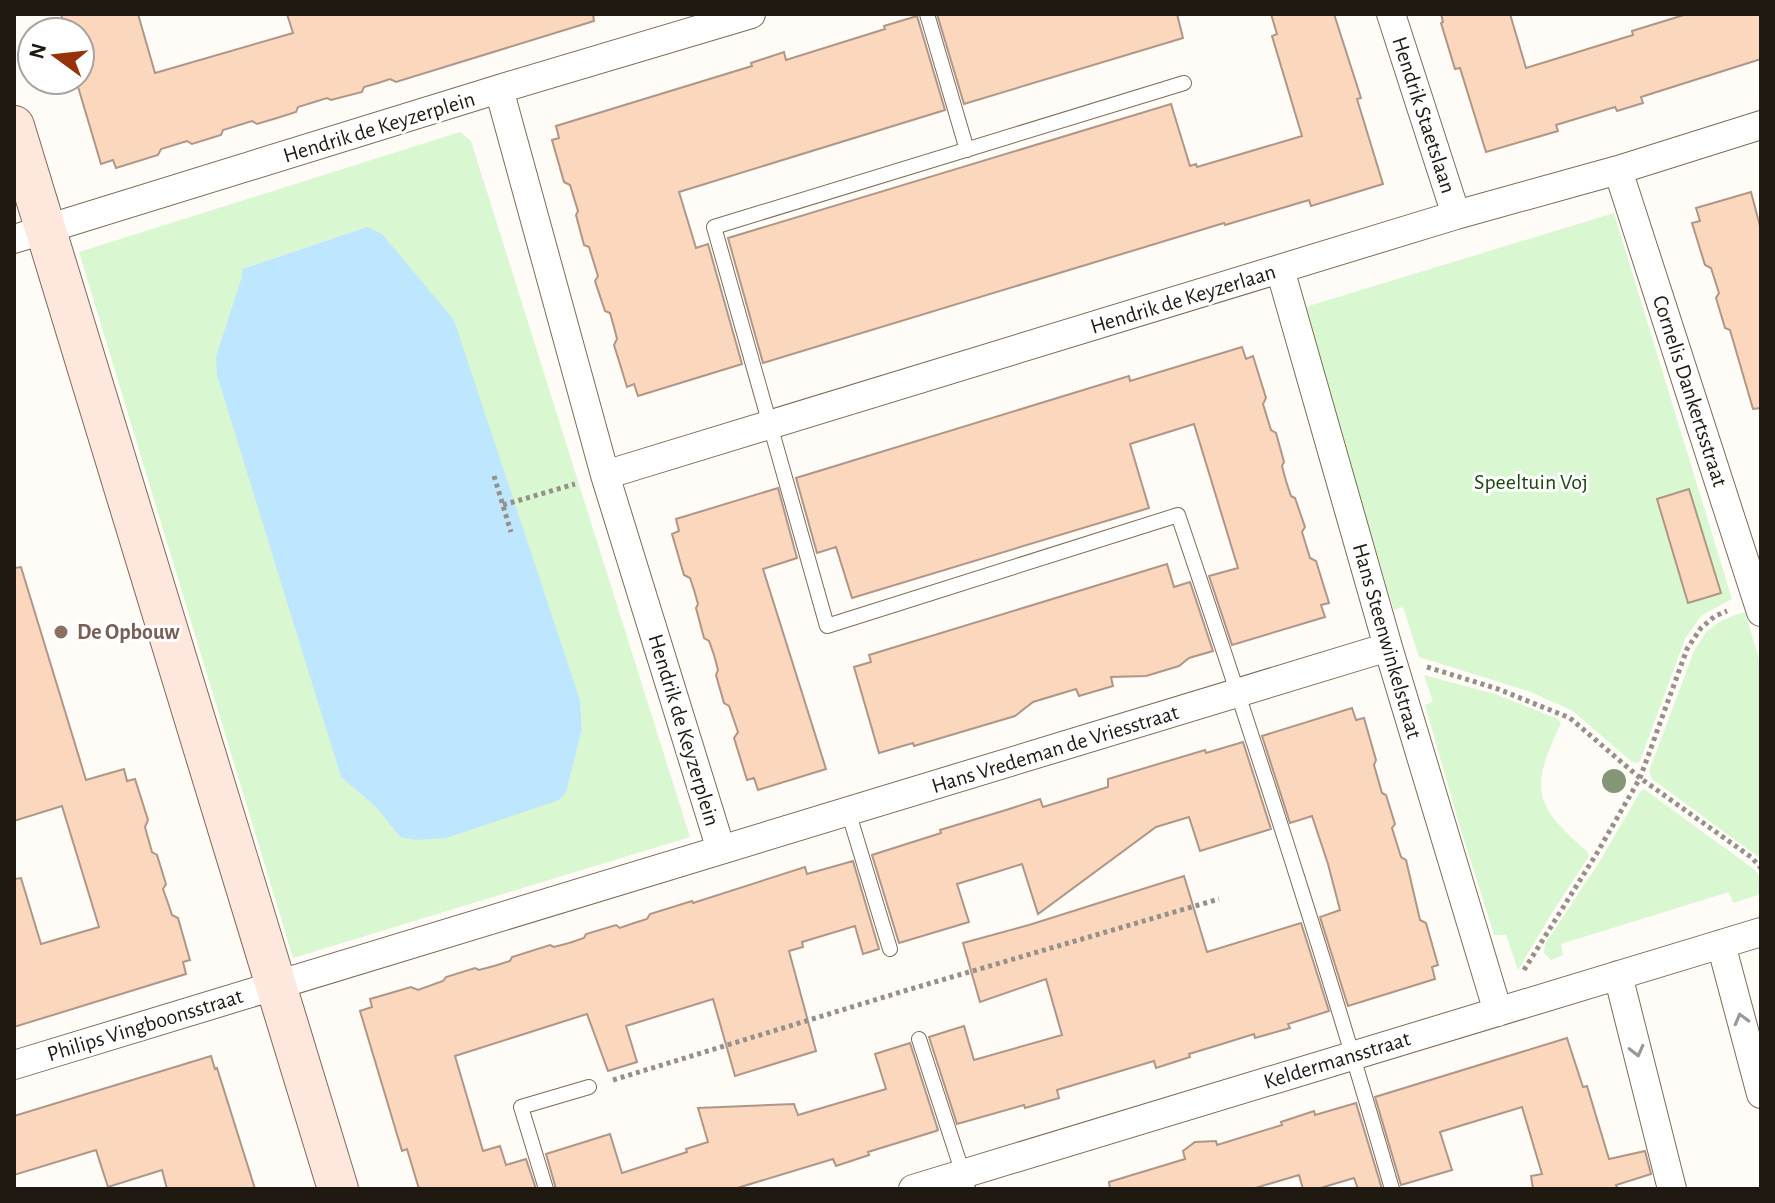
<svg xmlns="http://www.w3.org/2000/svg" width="1775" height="1203" viewBox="0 0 1775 1203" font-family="'Alegreya Sans',sans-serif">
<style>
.green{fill:#d9f8d1;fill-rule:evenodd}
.water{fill:#bfe6ff}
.building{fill:#fbd7be;stroke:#af9787;stroke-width:2}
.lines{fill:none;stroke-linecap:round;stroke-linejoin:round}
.lane-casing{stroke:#7d6b58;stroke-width:16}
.street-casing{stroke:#7d6b58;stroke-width:30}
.secondary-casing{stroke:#7d6b58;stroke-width:42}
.path{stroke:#959089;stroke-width:5;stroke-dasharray:4 4;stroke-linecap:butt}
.lane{stroke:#fff;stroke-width:14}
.street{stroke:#fff;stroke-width:28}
.secondary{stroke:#fee8de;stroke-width:40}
.tree{fill:#839777}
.oneway{stroke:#9b9894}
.education-dot{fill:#8d6e63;stroke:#fff;stroke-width:3}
.labels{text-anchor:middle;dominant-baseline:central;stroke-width:6;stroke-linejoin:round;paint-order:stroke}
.street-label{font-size:22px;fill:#201911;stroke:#fff}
.park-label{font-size:22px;fill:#1d460f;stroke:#fff}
.education-label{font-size:22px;font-weight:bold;fill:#785e54;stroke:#fff;text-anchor:start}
</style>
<rect width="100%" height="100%" fill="#fffbf6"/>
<path class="green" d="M460,132l11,9 219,696 -397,121 -214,-706zM367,227l213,473 2,29 -16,64 -166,44 -24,-30 -35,-30 -125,-421 26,-80v-7z
M1614,213l118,386 -30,16 -17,24 -45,122 -3,2 -5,-1 -58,-50 -14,-7 -32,-14 -109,-34 -16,-50 -9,3 -92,-302z
M1745,612l16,54v193l-109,-80 -3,-8 45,-120 12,-19 13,-10 13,-6z
M1424,675l71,19 63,25 3,4c-30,65 -30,80 26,128l2,5 -37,57 -34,57 -12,-35h-12l-34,-108 -35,-122 8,-3z
M1644,789l111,81 6,8v16l-28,9 -4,-11 -168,52 2,11 -12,5 -7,-7 1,-9 55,-83 40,-69z"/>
<path class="water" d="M367,227l15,7 72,86 126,380 2,29 -16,64 -7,7 -113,38 -30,2 -16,-3 -24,-30 -35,-30 -124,-402 -1,-19 26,-80v-7z"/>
<path class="building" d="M61,14h77l17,59 138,-40 -6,-19h306l1,7 -198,61 -6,-3 -12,4 -14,4 -2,5 -31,8 -4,-2 -29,9 -2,5 -19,6 -20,6 -5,-3 -29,9 -2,5 -29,9 -5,-3 -26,8 -3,6 -42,13 -3,-8 -12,4 -25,-84h4v-48h-14z
M937,14h240l6,24 -219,66z
M1271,14h63l27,84 -4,1 26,85 -72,22 -2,-6 -84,25 -1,-2 -461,140 -35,-125 443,-134 19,62 6,-2 1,3 105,-31 -30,-100 5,-2z
M1441,14h69l16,54 107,-33 -1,-4 55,-17h74v45l-120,38 2,6 -26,8 -2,-4 -59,18 2,6 -72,21 -26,-84 -5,1 -14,-46 2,-1z
M917,16l28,94 -266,82 17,56 12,-4 34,120 -104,32 -4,-12 -7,3 -8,-26 -5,-16 3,-6 -3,-12 -4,-14 -5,-2 -10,-30 3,-5 -9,-29 -5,-2 -8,-30 2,-4 -8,-26 -6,-3 -12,-42 7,-2 -3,-12 196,-60 -1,-3 33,-11 2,8 99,-31 -1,-3z
M1751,192l10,38v178l-8,1 -23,-79 -5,-2 -9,-30 3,-5 -8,-25 -6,-3 -13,-42 8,-2 -4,-13z
M1242,347l4,12 7,-3 13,42 -3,6 8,26 5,3 8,29 -2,4 4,15 5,15 4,2 10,29 -3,5 8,26 6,3 13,42 -8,2 4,12 -93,28 -23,-69 29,-8 -44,-144 -64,20 19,64 -297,90 -16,-51 -19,6 -21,-75 333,-102 1,5z
M778,488l19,70 -34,11 63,200 -68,21 -4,-12 -7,2 -13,-42 4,-6 -9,-26 -5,-3 -8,-28 2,-5 -4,-15 -5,-14 -5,-3 -8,-30 2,-4 -4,-14 -4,-12 -6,-3 -12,-41 7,-3 -3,-12z
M1689,489l32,104 -33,10 -31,-104z
M1167,564l7,23 16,-5 23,69 -24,7 -10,8 -33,10 -35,1 2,9 -34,10 -3,-7 -43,13 -18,14 -101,30 -1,-3 -34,10 -25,-86 17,-5 -2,-7z
M21,567l65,213 38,-11 3,12 8,-2 13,41 -3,7 3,11 4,14 5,3 9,29 -3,5 5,14 4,12 6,3 12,42 -7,2 3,12 -172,53v-148l7,-1 20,66 58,-17 -37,-121 -48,15v-253z
M1352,708l4,12 8,-2 12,42 -2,5 8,28 4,2 9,29 -3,4 9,29 5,3 14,60 6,3 12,42 -6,2 3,12 -87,27 -28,-89 20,-7 -12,-46 -16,-48 -22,7 -28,-87z
M1243,742l28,87 -71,22 -11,-34 -33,10 -118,87 -16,-50 -32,10 -33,10 12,38 -70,21 -27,-88 69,-22 -1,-3 66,-20 34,-11 3,8 65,-20v-8l97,-29 1,3z
M853,861l26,88 -16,5 -8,-28 -53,16 1,5 -14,4 27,100 -81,25 -22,-77 -87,27 11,36 -29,9 -21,-57 -132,42 28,95 17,-5 6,19 20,-6 10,30h-117l-12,-40 -5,2 -42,-140 12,-4 -2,-8 41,-12 7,3 25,-9 3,-4 29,-9 4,2 15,-4 16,-5 2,-4 38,-12 4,2 15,-4 15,-5 2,-4 30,-9 4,3 14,-5 13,-4 3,-5 42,-13 1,2 112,-36 2,7z
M1184,876l23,76 94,-29 28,88 -41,13 2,4 -35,10 -1,-4 -32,10 -33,10 1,3 -34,11 -2,-7 -97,29 2,8 -34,10 -1,-3 -67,19 -28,-87 35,-11 10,34 88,-25 -16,-56 -66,23 -17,-59 66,-18z
M1567,1038l16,49 4,-1 22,73 36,-8 6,23 -35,11 2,4h-85l-2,-13 11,-2 -20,-67 -82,25 12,38 -51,15 -26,-88z
M910,1043l28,87 -2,1 -68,21 1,3 -33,11 -3,-7 -99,30h-178l-10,-35 64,-20 12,39 65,-21 -1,-3 22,-7 -10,-34 96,-4 4,11 88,-26 -11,-35z
M211,1056l4,13 2,-1 38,121h-88l-5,-19 -54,17 -12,-37 -82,25v-59z
M1356,1103l26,86h-24l-4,-11 -37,11h-14l-4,-14 -47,14h-142l-1,-7 76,-23 -2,-8 12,-9 21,-1 1,4 65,-20 -1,-3 33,-11 1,4z"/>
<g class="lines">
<g class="lane-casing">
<path id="lane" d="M927,14l40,136
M1184,83l-470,144 113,399 351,-111c76,224 149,448 214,674
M848,811l42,138
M919,1039l49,150
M546,1189l-25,-82 68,-20"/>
</g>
<g class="street-casing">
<path id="street" d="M1391,14l65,201
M499,89l106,386 116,375
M1618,170l143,442
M14,239l485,-150 252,-75
M1280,269l108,378 110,365
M605,475l851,-260 162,-45 143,-45
M1721,944l40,150
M1618,975l54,214
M14,1065l1374,-418
M913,1189l848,-257"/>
</g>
<g class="secondary-casing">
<path id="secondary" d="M14,126l324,1063"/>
</g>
<path class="path" d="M494,476l17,56
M503,505l72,-21
M1427,667l71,22 72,29 70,60 111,79 10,11
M1524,970l73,-117 43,-75 47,-129 14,-21 14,-12 12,-5
M613,1080l291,-89 315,-92"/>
<use href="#lane" class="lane"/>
<use href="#street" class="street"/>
<use href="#secondary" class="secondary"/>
</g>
<circle class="tree" cx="1614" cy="781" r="12"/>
<defs><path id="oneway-chevron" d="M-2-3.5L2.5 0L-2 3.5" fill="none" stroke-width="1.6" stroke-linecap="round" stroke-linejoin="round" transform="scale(2)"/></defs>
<g class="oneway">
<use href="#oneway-chevron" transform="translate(1741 1019) rotate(-105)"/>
<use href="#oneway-chevron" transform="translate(1637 1051) rotate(76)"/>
</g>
<circle class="education-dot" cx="61" cy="632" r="8"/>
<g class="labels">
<g class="street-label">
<text transform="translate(1424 115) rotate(72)">Hendrik Staetslaan</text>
<text transform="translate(379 127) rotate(-17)">Hendrik de Keyzerplein</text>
<text transform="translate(1183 299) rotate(-17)">Hendrik de Keyzerlaan</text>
<text transform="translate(1690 391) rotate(72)">Cornelis Dankertsstraat</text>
<text transform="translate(1387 641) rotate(74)">Hans Steenwinkelstraat</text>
<text transform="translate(684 730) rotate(73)">Hendrik de Keyzerplein</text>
<text transform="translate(1055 749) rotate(-17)">Hans Vredeman de Vriesstraat</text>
<text transform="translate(145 1025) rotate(-17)">Philips Vingboonsstraat</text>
<text transform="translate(1337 1060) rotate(-17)">Keldermansstraat</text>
</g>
<g class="park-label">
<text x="1531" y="482">Speeltuin Voj</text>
</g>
<g class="education-label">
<text x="77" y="632">De Opbouw</text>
</g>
</g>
<rect width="1775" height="1203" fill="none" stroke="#201911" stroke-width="32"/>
<g transform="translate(56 56) rotate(285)"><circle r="38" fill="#ffffff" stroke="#a6a3a0" stroke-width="2"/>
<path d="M0-6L14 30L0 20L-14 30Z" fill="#973109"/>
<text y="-12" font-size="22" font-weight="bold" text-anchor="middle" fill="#201911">N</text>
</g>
</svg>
